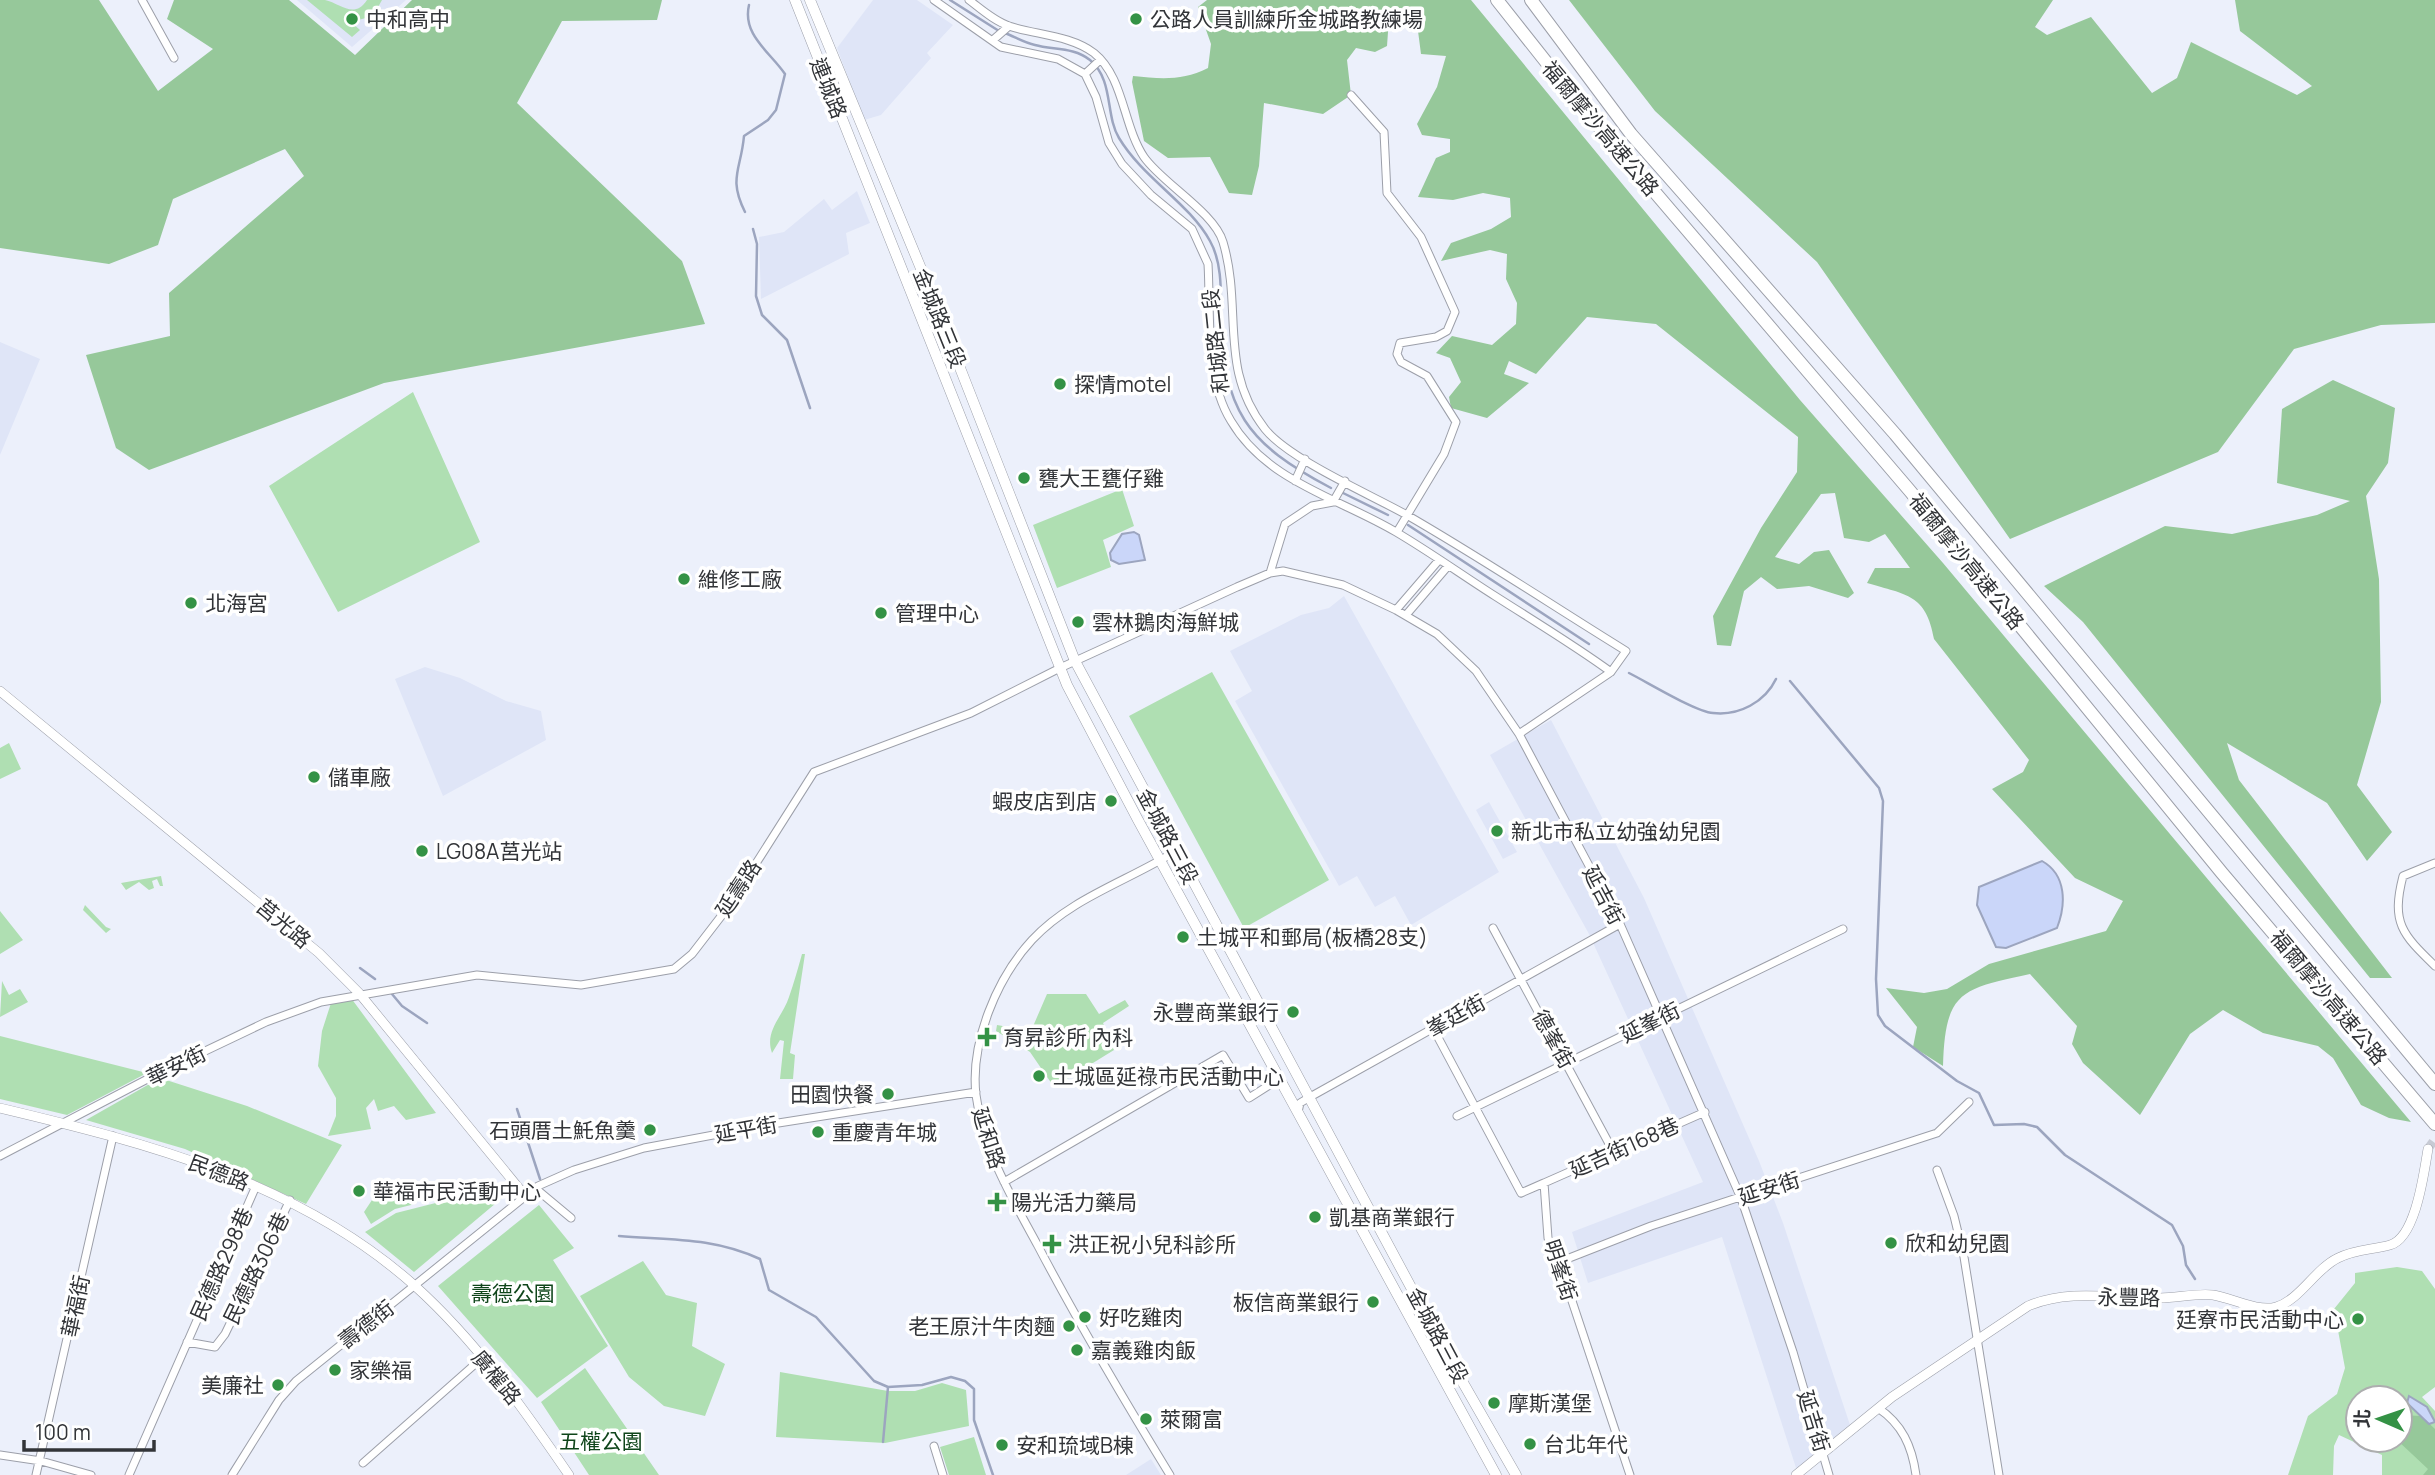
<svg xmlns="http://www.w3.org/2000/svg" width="2435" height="1475" viewBox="0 0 2435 1475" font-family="Manrope,'Noto Sans TC',sans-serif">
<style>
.built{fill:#dfe5f7}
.green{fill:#afdfb2;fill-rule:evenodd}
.forest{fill:#96c89a}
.water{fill:#cad6f9;stroke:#9ca5bf;stroke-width:2}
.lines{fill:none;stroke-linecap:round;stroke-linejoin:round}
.stream{stroke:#9ca5bf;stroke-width:2.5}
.tertiary-tunnel{stroke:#c7cad4;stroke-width:9;stroke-dasharray:9 4.5;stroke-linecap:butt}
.minor-casing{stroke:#9c9fa9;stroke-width:9}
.tertiary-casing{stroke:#9c9fa9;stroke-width:10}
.secondary-casing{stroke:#9c9fa9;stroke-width:11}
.motorway-casing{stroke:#9c9fa9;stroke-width:14}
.minor{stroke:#fff;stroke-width:7}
.tertiary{stroke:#fff;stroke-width:9}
.secondary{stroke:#fff;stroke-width:10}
.motorway{stroke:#fff;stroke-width:12}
.poi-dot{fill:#349245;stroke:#fff;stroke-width:2.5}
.labels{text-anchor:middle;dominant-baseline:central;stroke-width:7;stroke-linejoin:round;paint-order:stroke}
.poi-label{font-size:21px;fill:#323438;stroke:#fff;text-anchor:start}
.street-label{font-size:21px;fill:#323438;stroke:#fff}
.park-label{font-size:21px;fill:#0f451a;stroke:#fff}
</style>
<rect width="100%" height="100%" fill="#ecf0fb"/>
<path class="built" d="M297,0h109l-54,47z
M873,0h44l36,25 -26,28 4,5 -50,57 -17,5 -27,-72z
M857,191l13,32 -24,10 3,21 -88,45 -2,-62 25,-5 40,-33 8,11z
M0,342l40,17 -40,96z
M1344,596l155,276 -88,53 -16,-29 -20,11 -18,-31 -18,10 -104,-185 17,-10 -22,-40 71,-36 28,-7z
M425,667l35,11 46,23 35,10 5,29 -103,56 -48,-117z
M1551,720l93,178 115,263 24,62 68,205 -54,43 -75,-234 -134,46 -16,-51 131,-50 -114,-248 -99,-179z
M1489,802l28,50 -14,7 -27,-49z
M1151,1459l10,16h-35z"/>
<path class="green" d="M307,0c6,0 13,0 18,0 15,3 29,20 42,0h15l-9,16 -22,6 9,8 -8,7z
M413,392l67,150 -142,70 -69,-126z
M1122,489l12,37 -31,14 8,27 -54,21 -24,-63z
M1212,672l117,208 -85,48 -115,-212z
M9,743l12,26 -21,10v-31z
M161,876l2,10h-3l-3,-7 -5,2 2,7 -5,2 -10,-8 -13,8 -5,-7z
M85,905l21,22 5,2 -5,4 -23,-23z
M0,911l23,29 -23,14z
M802,954h3l-15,99 5,2 -2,24h-13l4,-38 -4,-1 -8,13c-8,-22 11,-37 17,-56 5,-14 9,-29 13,-43z
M2,981l7,14 11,-6 8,13 -28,15z
M1047,994h39l13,20 26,-14 4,6 -26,17 11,27 -60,37 -24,-35 -34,-21 1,-6 34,6z
M351,998l85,115 -30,7 -12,-14 -16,5 -4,-12 -8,9 5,21 -43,7 8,-20v-18l-18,-32 4,-35 9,-28z
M0,1036l147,37 -80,42 -67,-16z
M160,1078l87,28 95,39 -36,59 -121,-55 -99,-29z
M386,1179l29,18 -4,8 -16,4 -24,15 -7,-12z
M495,1188l7,10 -88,74 -49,-40 31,-19z
M539,1205l35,43 -21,12 55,86 -71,52 -99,-112z
M643,1261l23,34 31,8 -5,43 33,18 -20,52 -41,-10 -35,-29 -49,-81z
M2397,1267l25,4 13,18v98l-13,10 13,14v64h-53v-20l-43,-20 -5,11 -1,29h-45l20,-59 29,-22 8,-26 -11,-59 21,-26v-10zM2358,1398h42v42h-42z
M585,1368l74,107h-70l-48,-73z
M780,1372l108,19h27l27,-8 24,7 3,36 -84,17 -109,-6z
M974,1437l12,38h-37l-9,-28z"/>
<path class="forest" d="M0,0h99l59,91 55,-42 -46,-30 7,-19h115l66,55 57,-55h250l-5,20 -95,1 -45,82 165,158 23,63 -321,59 -235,87 -33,-22 -30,-93 84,-19 -1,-43 135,-117 -19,-27 -112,50 -15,46 -49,19 -109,-16z
M1207,0h264l329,400 143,163 468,559 -22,-4 -28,-13 -28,-47 -15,-12 -55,-13 -40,-23 -33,24 -50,81 -57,-52 -11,-19 5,-18 -47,-52c-68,15 -85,16 -87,92l-30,-19 4,-20 -31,-39 38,5 23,-4 42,-25 117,-33 17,-30 -48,-23 -83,-89 31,-17 6,-12 -95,-121c-8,-45 -27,-44 -67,-56l8,-15h35l-25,-34 -16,8 -25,-4 -9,-45 -14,1 -46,63 24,7 15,-12 15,-2 25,43 -6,5 -39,-12 -32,3 -16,-12 -17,14 -13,55 -14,-1 -4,-29 48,-88 36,-56 1,-35 -142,-113 -69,-7 -51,57 -27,-13 -5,13 25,9 -42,35 -36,-10 -2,-11 12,-15 -11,-24 -14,-5 16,-17 40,9 24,-21 1,-21 -11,-24 1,-25 -17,-4 -49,11 10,-18 40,-14 20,-12 -1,-19 -27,-5 -30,7 -35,-3 18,-39 14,-6v-13l-28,-4 -5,-11 20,-37 9,-31 -25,-2 -3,-23 -24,-21 -5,8 -2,28 -12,6 -19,-4 -9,12 4,35 -28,19 -59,-11 -5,63 -7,29 -23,-2 -19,-36 -42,1 -24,-17 -12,-59 1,-6c28,3 49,5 75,-8l3,-24 -13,-37z
M1569,0h484l-18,27 12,8 44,-18 61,76 25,-15 14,-36 106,53 15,-9 -72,-55 -5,-31h200v323l-54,2 -87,24 -76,103 -208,87 -193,-277 -162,-151z
M2333,380l62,28 -7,55 -22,33 13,83 2,123 -24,83 35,47 -25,29 -40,-58 -100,-60 12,37 153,198h-22l-287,-356 -39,-36 121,-60 67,8 85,-19 33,-14 -73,-18 5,-74z
M2400,1415l21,1 14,13v46h-12l5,-6 -31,-29h3z"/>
<path class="water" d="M1134,532l5,3 6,25 -26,4 -8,-4 -1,-7 12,-19z
M2042,861c25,14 24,44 15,67l-51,20 -10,-1 -19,-42 2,-18z
M2409,1396l18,11 8,15 -6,2 -22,-21z"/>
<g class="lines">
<path class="stream" d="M950,0l49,31
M1005,33c10,4 20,10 30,12 18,5 39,2 55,15 24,20 15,55 29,78 24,40 70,65 91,103 12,21 11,50 11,73 2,97 25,129 110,174
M745,212c-17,-34 -4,-42 -1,-76l24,-16 8,-10 9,-36c-15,-22 -43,-39 -36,-69
M753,229l4,15 -1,52 6,19 25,25 23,68
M1341,492l47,23
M1408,525l181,119
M1629,673c18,9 67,39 84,40 26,3 52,-11 63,-34
M1790,681l89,107 4,13 -7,178 2,36 7,11 72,55 22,12 15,32 30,-1 13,3 28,28 107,70 11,21 3,19 9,14
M360,968l15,11
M392,994l10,12 25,17
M517,1109l23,70
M619,1236c50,4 94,1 141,23l9,31 47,27 58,64 14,6 34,-2 29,-8 14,4 9,8v31l19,55
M883,1442l5,-55"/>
<path class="tertiary-tunnel" d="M2428,1149l7,-10"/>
<g class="minor-casing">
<path id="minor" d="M142,0l32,58
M934,0l67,47 57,12 27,15 11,23 13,46 13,21 29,31 41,34 16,35c3,49 -4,113 23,157 36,61 108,77 165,111 34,20 66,43 99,64 39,25 79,49 116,76
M969,0c12,9 25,21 40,26 27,9 61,9 85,27 30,24 29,73 50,104 18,26 70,55 79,85 20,67 -5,127 42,187 24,30 104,65 140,85 75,43 148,92 221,137l-15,21 -92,62
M993,40l16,-14
M1085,74l15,-14
M1351,95l33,37 3,61 34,44 34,75 -8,19 -11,6 -36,6 -3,11 4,8 26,14 29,46 -12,32 -47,78
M1295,481l10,-22
M1270,573l15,-49 27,-18 21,-4 12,-21
M1396,610l43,-50
M1406,615l42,-49
M2435,863l-32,13c-12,47 -1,58 32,90
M1493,928l120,223
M1433,1028l88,165 23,-10 4,55 11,24 71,213
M1298,1112l2,-9 10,-6 310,-173
M1457,1116l386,-187
M0,1156l159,-83 107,-51 55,-20 156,-27 104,10 93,-16 18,-15 37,-48 85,-134 157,-59 89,-45 177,-81 33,-14 13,-2 60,14 53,25 41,24 39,37 43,63 101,190 121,274 52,154 36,123
M1937,1170l17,46 10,41 35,218
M1004,1182l219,-127 26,43 30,-19
M1544,1183l161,-71
M535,1188l36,30
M1559,1262l92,-36 286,-93 32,-31
M187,1342l28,5 10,-13 65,-134
M1878,1408c24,16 34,38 38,67
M934,1446l9,29
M0,1455l41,6 50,14
M363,1463l119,-105
M36,1475l77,-339
M129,1475l127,-289
M232,1475l47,-75 17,-19 242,-195 36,-16 70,-22 128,-24 204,-32
M1170,1475c-46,-75 -91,-151 -132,-229 -26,-48 -55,-96 -62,-151 -6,-53 21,-117 56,-155 39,-42 96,-59 144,-89"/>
</g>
<g class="tertiary-casing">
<path id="tertiary" d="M0,691l319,262 40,40 167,204
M0,1108c147,35 299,74 415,178 61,55 108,122 154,189
M1796,1475l96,-78 136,-91c42,-18 87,-7 132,-8 17,0 36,-5 53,-3 19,3 44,17 63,12 24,-7 39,-38 62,-49 18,-9 34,-8 52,-13 26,-7 34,-73 38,-96"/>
</g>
<g class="secondary-casing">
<path id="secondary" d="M795,0l272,685 71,135 358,655
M810,0l112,271 153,390 375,699 66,115"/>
</g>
<g class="motorway-casing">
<path id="motorway" d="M1497,0l80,101 333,390 312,382 213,251
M1531,0l100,134 264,300 540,650"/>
</g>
<use href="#minor" class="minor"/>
<use href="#tertiary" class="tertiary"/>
<use href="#secondary" class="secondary"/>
<use href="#motorway" class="motorway"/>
</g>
<g class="poi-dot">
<circle cx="352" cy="19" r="7"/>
<circle cx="1136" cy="19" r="7"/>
<circle cx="1060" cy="384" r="7"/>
<circle cx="1024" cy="478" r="7"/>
<circle cx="684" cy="579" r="7"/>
<circle cx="191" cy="603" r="7"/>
<circle cx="881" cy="613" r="7"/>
<circle cx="1078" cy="622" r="7"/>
<circle cx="314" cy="777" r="7"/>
<circle cx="1111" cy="801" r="7"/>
<circle cx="1497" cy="831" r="7"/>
<circle cx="422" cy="851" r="7"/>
<circle cx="1183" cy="937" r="7"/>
<circle cx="1293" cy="1012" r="7"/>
<path d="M983.5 1026.5h7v7h7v7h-7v7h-7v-7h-7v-7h7z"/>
<circle cx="1039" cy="1076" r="7"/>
<circle cx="888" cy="1094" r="7"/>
<circle cx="650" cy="1130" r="7"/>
<circle cx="818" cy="1132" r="7"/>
<circle cx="359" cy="1191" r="7"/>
<path d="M993.5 1191.5h7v7h7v7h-7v7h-7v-7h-7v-7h7z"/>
<circle cx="1315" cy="1217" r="7"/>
<circle cx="1891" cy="1243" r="7"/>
<path d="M1048.5 1233.5h7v7h7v7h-7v7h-7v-7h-7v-7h7z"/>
<circle cx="1373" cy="1302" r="7"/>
<circle cx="1085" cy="1317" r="7"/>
<circle cx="2358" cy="1319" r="7"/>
<circle cx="1069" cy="1326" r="7"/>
<circle cx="1077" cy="1350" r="7"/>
<circle cx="335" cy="1370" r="7"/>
<circle cx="278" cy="1385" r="7"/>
<circle cx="1494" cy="1403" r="7"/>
<circle cx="1146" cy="1419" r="7"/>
<circle cx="1530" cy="1444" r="7"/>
<circle cx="1002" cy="1445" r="7"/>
</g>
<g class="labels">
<g class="poi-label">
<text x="366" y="19">中和高中</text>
<text x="1150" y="19">公路人員訓練所金城路教練場</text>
<text x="1074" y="384">探情motel</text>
<text x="1038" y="478">甕大王甕仔雞</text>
<text x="698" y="579">維修工廠</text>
<text x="205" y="603">北海宮</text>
<text x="895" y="613">管理中心</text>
<text x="1092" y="622">雲林鵝肉海鮮城</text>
<text x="328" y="777">儲車廠</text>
<text x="1097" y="801" text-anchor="end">蝦皮店到店</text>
<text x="1511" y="831">新北市私立幼強幼兒園</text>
<text x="436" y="851">LG08A莒光站</text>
<text x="1197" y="937">土城平和郵局(板橋28支)</text>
<text x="1279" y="1012" text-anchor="end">永豐商業銀行</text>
<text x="1003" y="1037">育昇診所 內科</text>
<text x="1053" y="1076">土城區延祿市民活動中心</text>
<text x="874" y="1094" text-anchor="end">田園快餐</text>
<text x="636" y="1130" text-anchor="end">石頭厝土魠魚羹</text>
<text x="832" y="1132">重慶青年城</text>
<text x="373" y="1191">華福市民活動中心</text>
<text x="1011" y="1202">陽光活力藥局</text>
<text x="1329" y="1217">凱基商業銀行</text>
<text x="1905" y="1243">欣和幼兒園</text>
<text x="1068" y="1244">洪正祝小兒科診所</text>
<text x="1359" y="1302" text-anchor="end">板信商業銀行</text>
<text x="1099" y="1317">好吃雞肉</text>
<text x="2344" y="1319" text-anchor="end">廷寮市民活動中心</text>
<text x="1055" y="1326" text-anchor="end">老王原汁牛肉麵</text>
<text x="1091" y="1350">嘉義雞肉飯</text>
<text x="349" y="1370">家樂福</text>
<text x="264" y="1385" text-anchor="end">美廉社</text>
<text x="1508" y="1403">摩斯漢堡</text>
<text x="1160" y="1419">萊爾富</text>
<text x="1544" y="1444">台北年代</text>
<text x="1016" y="1445">安和琉域B棟</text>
</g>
<g class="street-label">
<text transform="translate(829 88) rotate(68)">連城路</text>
<text transform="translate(1601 128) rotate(50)">福爾摩沙高速公路</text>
<text transform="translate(940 318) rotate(68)">金城路三段</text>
<text transform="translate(1215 341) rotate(-96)">和城路二段</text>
<text transform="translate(1967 561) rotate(51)">福爾摩沙高速公路</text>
<text transform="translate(1168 836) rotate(62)">金城路三段</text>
<text transform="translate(738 888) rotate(-57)">延壽路</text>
<text transform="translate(1604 895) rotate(62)">延吉街</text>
<text transform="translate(284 923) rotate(40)">莒光路</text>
<text transform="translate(2329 997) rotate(50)">福爾摩沙高速公路</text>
<text transform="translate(1456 1015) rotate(-29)">峯廷街</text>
<text transform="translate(1650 1022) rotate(-26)">延峯街</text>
<text transform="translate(1554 1039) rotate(61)">德峯街</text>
<text transform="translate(176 1065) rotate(-26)">華安街</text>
<text transform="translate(746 1129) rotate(-10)">延平街</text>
<text transform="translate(989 1138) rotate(72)">延和路</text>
<text transform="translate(1624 1147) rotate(-24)">延吉街168巷</text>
<text transform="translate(219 1172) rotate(21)">民德路</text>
<text transform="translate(1769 1188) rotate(-18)">延安街</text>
<text transform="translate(221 1264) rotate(-66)">民德路298巷</text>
<text transform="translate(256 1268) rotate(-64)">民德路306巷</text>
<text transform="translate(1561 1270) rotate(72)">明峯街</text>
<text transform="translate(2129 1297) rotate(1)">永豐路</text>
<text transform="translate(75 1306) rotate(-78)">華福街</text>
<text transform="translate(366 1324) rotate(-38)">壽德街</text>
<text transform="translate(1438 1335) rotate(62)">金城路三段</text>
<text transform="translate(497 1377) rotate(50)">廣權路</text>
<text transform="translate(1814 1421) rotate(73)">延吉街</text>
</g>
<g class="park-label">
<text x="513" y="1293">壽德公園</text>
<text x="601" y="1441">五權公園</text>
</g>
</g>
<g transform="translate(2379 1419) rotate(272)"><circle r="33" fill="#ffffff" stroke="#adaeaf" stroke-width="2"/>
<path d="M0-5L12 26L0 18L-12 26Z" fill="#349245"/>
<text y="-10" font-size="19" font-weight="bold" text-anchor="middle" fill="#323438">北</text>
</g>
<path d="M24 1440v10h130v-10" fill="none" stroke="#323438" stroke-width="3.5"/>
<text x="35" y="1440" font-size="21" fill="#323438" stroke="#ffffff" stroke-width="5" paint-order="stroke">100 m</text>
</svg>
